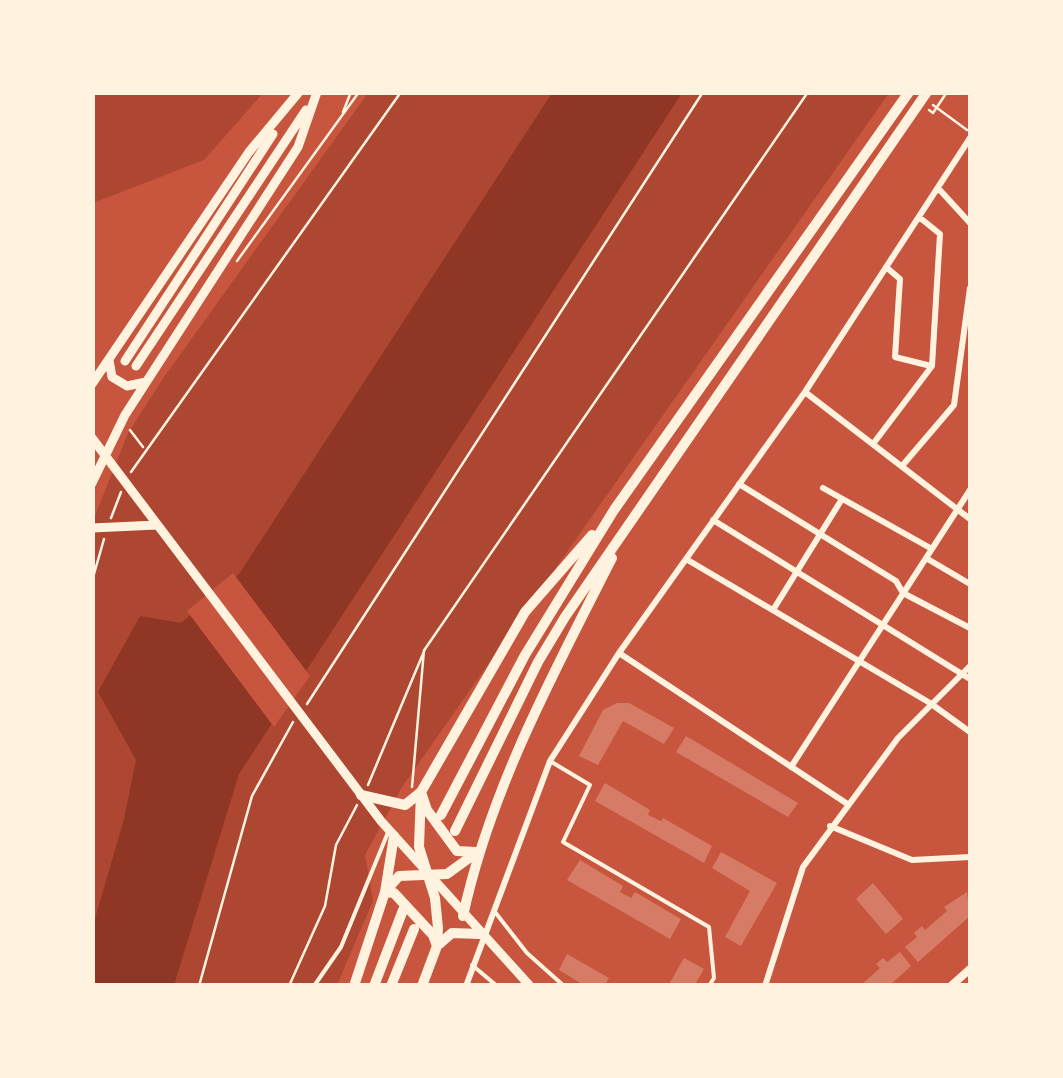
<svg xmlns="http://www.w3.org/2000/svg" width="1063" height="1078" viewBox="0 0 1063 1078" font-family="'Libre Baskerville',serif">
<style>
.green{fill:#ae4732}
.water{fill:#8f3625}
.pier{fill:#c8553d}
.building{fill:#d67c66}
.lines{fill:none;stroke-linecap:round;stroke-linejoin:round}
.path{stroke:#fff3e0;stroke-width:2.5}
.service{stroke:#fff3e0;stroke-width:4}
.minor{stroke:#fff3e0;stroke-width:6}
.tertiary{stroke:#fff3e0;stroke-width:8}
.secondary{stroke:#fff3e0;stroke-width:9}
.primary{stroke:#fff3e0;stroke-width:10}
</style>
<rect width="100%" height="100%" fill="#c8553d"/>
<path class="green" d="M93,92h170v1l-59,67 -111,43z
M368,93h521l-487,694 -37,68 8,46 -36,84h-244l-1,-462 36,-90 34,-53z"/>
<path class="water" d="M552,93h130l-443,681 -65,211h-81l-1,-56 32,-110 12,-59 -38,-68 42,-76 41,7 58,-49z"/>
<path class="pier" d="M233,573l77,103 -36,51 -87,-116z"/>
<path class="building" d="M617,703h12l45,25 -10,16 -41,-23 -25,44 -19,-9 24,-46z
M686,736l112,67 -10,14 -112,-65z
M605,783l45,27 -2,5 13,6 2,-3 49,28 -8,17 -109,-62z
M721,852l56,31 -36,63 -16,-9 25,-46 -38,-23z
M580,860l43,26 -3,6 11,6 4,-6 46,27 -11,20 -103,-59z
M873,883l30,36 -17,15 -30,-35z
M967,892l3,24 -52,46 -13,-15 12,-10 -3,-4 8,-7 3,4 22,-19 -3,-4z
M900,952l11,14 -22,20h-29l20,-18 -4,-4 7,-6 4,4z
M567,954l42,24 -5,8h-19l-26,-16z
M684,958l20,11 -10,17h-26z"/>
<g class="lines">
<path class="path" d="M933,105l34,25
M929,110l4,3 14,-21
M343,112l8,-20
M237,261l122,-169
M130,430l13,17
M131,472l270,-380
M111,518l10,-26
M92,581l12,-42
M307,704l396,-612
M368,785l57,-136 383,-557
M412,787l12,-137
M199,986l53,-190 41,-74
M289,986l36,-80 11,-61 21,-40
M970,986v-1"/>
<path class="service" d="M550,761l40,24 -27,57 146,85 5,51 -5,8
M495,912l32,41 37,33
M472,965l25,21
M314,986l27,-39 48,-117"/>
<path class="minor" d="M938,188l32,35
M886,267l14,12 -5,78 36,9
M805,392l165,127
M873,444l59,-78 8,-132 -21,-17
M902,466l52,-61 16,-117
M739,484l157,97 7,12 67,35
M823,488l109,61
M713,520l257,159
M926,558l44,26
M686,559l244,144 40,29
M773,610l69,-111
M619,653l227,150
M791,767l179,-277
M830,826l82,34 58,-3
M466,986l84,-225 69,-108 186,-261 165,-254
M765,986l38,-119 95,-129 72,-72"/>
<path class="tertiary" d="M951,986l19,-17"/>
<path class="secondary" d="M109,360l3,17 15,9 19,-4
M125,361l148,-227
M136,366l170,-256
M92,384l157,-232 50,-60
M92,438l289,383 149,165
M92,483l33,-68 173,-268 19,-55
M92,528l65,-3"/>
<path class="primary" d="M361,795l44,10 16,-13 6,18 30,41 19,1
M441,815l84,-160 89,-145 295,-418
M455,831l83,-169 27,-45 362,-525
M476,853l-29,21 -48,2 -14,16 9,1 39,42 4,11 15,-13 28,1
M463,916c27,-126 91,-244 149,-358
M354,986l31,-94 9,-56
M374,986l29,-76
M391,986l23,-57
M422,986l15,-40 1,-18 -3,-30 -16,-51 2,-55 104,-180 67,-77"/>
</g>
<rect width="1063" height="1078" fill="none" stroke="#fff3e0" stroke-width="190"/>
</svg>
